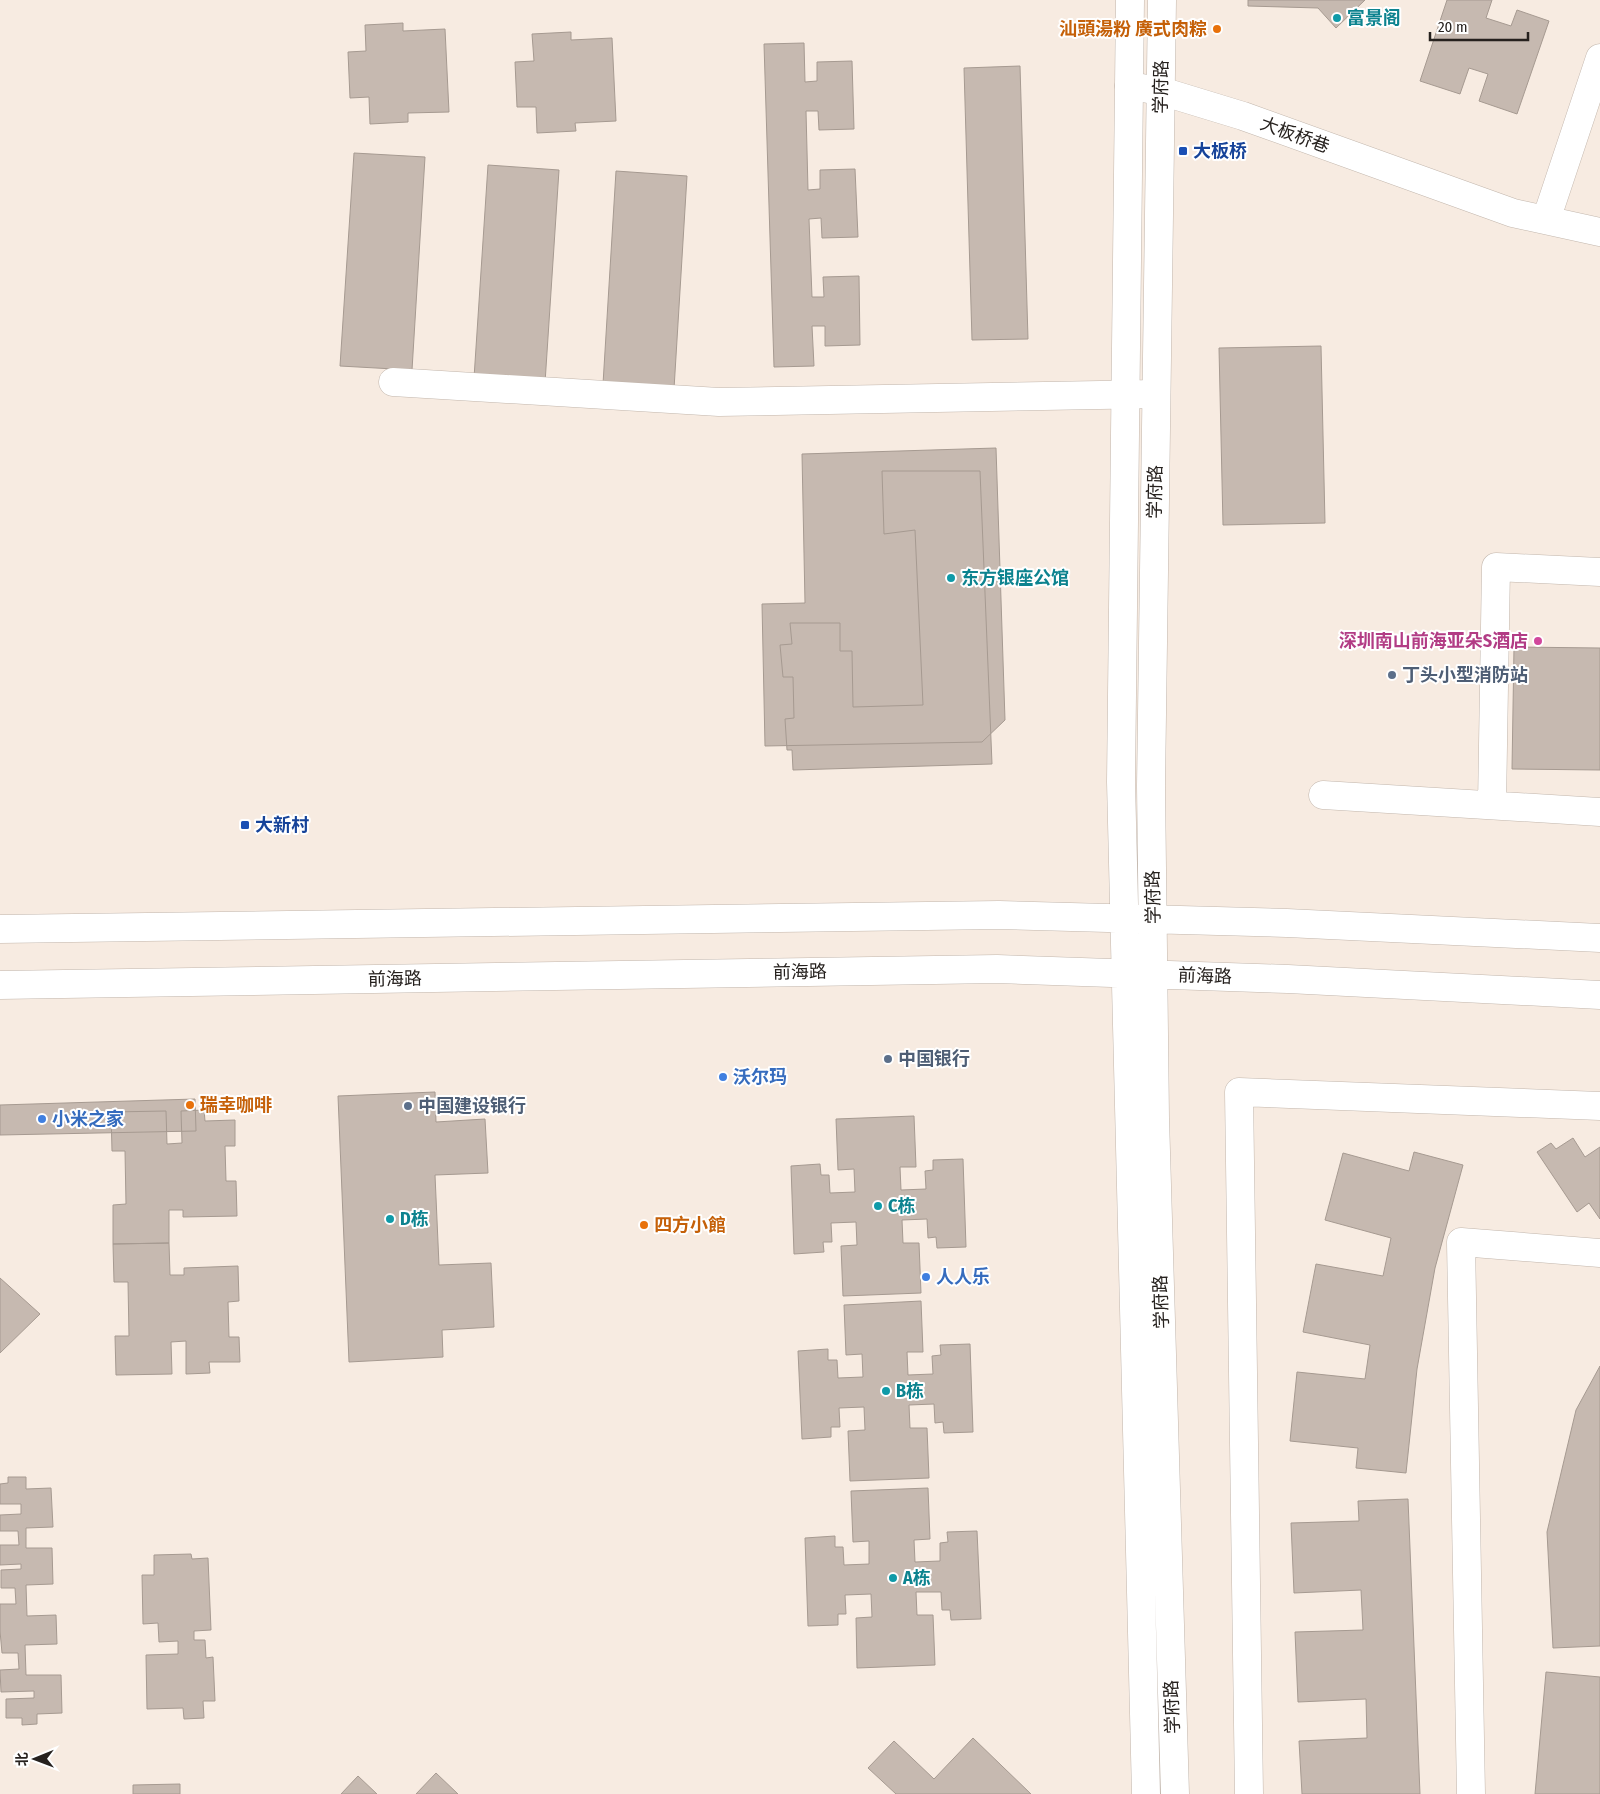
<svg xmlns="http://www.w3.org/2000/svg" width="1600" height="1794" viewBox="0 0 1600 1794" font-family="'Fira Sans Condensed','Noto Sans SC',sans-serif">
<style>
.building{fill:#c6b9b0;stroke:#a69a91}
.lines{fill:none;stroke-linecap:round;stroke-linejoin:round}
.minor-casing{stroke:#c2b6ac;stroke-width:29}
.major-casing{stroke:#c2b6ac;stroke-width:29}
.minor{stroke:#fff;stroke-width:28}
.major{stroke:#fff;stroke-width:28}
.culture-dot{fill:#0f9aa8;stroke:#fff;stroke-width:2}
.food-dot{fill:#e8710a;stroke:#fff;stroke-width:2}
.transit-dot{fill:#1a4fb4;stroke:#fff;stroke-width:2}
.hotel-dot{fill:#d1479c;stroke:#fff;stroke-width:2}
.service-dot{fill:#5c6f8a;stroke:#fff;stroke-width:2}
.shop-dot{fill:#3f7fe0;stroke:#fff;stroke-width:2}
.labels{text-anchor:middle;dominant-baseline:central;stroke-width:4;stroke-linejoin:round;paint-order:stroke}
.culture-label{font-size:18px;font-weight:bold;fill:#0d838f;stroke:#fff;text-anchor:start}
.food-label{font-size:18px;font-weight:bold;fill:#c56008;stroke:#fff;text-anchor:start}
.street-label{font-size:18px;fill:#26211e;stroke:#fff}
.transit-label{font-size:18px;font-weight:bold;fill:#164399;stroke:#fff;text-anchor:start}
.hotel-label{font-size:18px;font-weight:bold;fill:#b23c85;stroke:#fff;text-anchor:end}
.service-label{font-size:18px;font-weight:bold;fill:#4e5e75;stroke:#fff;text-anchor:start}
.shop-label{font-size:18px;font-weight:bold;fill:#366cbe;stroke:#fff;text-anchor:start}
</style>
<rect width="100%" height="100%" fill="#f7ebe1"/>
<path class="building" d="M1248,0h117l-29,28 -18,-20 -70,-2z
M1447,0h45l-6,18 25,8 6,-16 32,11 -32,93 -38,-13 9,-27 -19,-6 -9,26 -40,-13z
M403,23v8l42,-2 4,83 -41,1v9l-38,2 -1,-27 -19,1 -2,-46 18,-1 -1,-26z
M571,32v8l41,-2 4,83 -41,2 1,8 -39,2 -1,-26h-19l-2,-45 19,-1 -2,-27z
M804,43l1,39 12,-1v-19l35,-1 2,68 -35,1 -1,-19h-12l2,79 12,-1v-19l35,-1 3,68 -36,1 -1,-20 -12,1 3,78h12l-1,-20 36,-1 1,69 -35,1v-20h-13l2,40 -40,1 -10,-323z
M1020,66l8,273 -56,1 -8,-272z
M354,153l71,4 -13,213 -72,-4z
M488,165l71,5 -14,213 -71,-5z
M616,171l71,5 -13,213 -71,-5z
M1321,346l4,177 -102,2 -4,-177z
M996,448l9,272 -23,22 -217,4 -3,-142 43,-1 -3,-149z
M882,471h98l12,293 -199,6 -1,-20h-5l-2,-31 9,-1 -1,-41h-10l-3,-32 12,-1 -2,-21h50v28h12l1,56 70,-2 -8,-175 -31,4z
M1514,647l86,1v122l-88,-1z
M435,1092l1,30 49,-3 3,54 -53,2 4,90 52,-2 3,64 -52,3 1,27 -94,5 -11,-266z
M195,1099l1,32 -196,4v-30z
M204,1110l1,11 30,-1v26h-10l1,35h10l1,35 -54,1v-7h-14v33l-56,1v-39l13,-1 -1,-53h-13l-1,-39 55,-1 1,33 15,-1 -1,-32z
M914,1116l2,51h-16l1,23 25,-1 -1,-18 8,-1v-10l30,-1 3,88 -29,1 -1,-11 -8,1 -1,-19 -25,1 1,23h16l2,50 -78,3 -2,-50 16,-1 -1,-23 -25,1 1,19h-9l1,10 -30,2 -3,-88 29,-2 1,11h8l1,18 25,-1 -1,-23 -16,1 -2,-51z
M1573,1138l12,19 15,-10v72l-11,-16 -12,9 -40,-60 14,-9 5,6z
M1414,1152l49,13 -28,103 -18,101 -11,104 -50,-5 2,-20 -68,-7 7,-69 68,7 5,-34 -67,-13 13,-68 67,12 8,-38 -66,-18 18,-67 66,18z
M169,1243l1,32h14v-7l54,-2 1,35 -11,1 1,35h10l1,25h-31l1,11 -24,1v-33l-15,1 1,32 -56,1 -1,-39h14l-1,-54h-14l-1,-38z
M0,1278l40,36 -40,39z
M921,1301l2,51h-16l1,23 25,-1 -1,-18 9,-1 -1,-10 30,-1 3,88 -29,1 -1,-11 -8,1 -1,-19 -25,1 1,23h17l2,50 -79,3 -2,-50 17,-1 -1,-23 -25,1 1,19h-9v10l-29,2 -4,-88 30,-2v11h9l1,18 25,-1 -1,-23 -16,1 -2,-50z
M1600,1366v280l-47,2 -6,-116 29,-122z
M8,1477h18v12l25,-1 2,39 -27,1v20h26l1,36 -27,1 1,31 29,-1 1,29 -32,1 1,30h35l1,38 -25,1v10l-15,1v-7h-16v-19l28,-1v-7l-33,1 -1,-22 19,-1 -1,-16h-16l-2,-22v-27h16l-1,-16h-14v-18l20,-1v-5l-21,1v-20h19l-1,-14h-18v-16l21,-1v-10h-21v-20l8,-1z
M928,1488l2,51 -16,1 1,22 25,-1v-18l8,-1 -1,-10 30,-1 4,88 -30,1 -1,-10h-8l-1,-18h-25l1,23h16l2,50 -78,3 -1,-50 16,-1 -1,-23 -26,1 1,19h-8v11l-30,1 -3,-88 30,-2v11h8l1,18 25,-1v-23l-16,1 -2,-51z
M1408,1499l12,295h-118l-3,-53 68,-3 -1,-39 -68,3 -3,-70 68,-2 -2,-40 -67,3 -3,-70 68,-2 -1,-20z
M191,1554l1,5 16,-1 3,72 -17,1v9h11l1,18 7,-1 2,44h-12l1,17 -20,1 -1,-11 -36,1 -1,-54 32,-1v-13l-19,1 -1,-19 -15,1 -1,-49h12v-20z
M1546,1672l54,5v117h-65z
M973,1738l58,56h-135l-28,-26 26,-27 40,38z
M436,1773l22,21h-42z
M358,1776l19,18h-36z
M180,1784v10h-47v-9z"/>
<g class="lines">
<g class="minor-casing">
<path id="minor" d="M1129,86l32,5 82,25 270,97 87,19
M1546,220l54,-162
M393,382l326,20 437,-8
M1323,795l277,17
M1492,805l4,-238 104,5
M1249,1794l-10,-702 361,14
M1471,1794l-10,-552 139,11"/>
</g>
<g class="major-casing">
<path id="major" d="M1130,0l-9,782 25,1012
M1162,0l-11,786 4,332 20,676
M0,929l999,-14 288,8 313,15
M0,985l997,-16 291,10 312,16"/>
</g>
<use href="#minor" class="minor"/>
<use href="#major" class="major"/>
</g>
<g class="culture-dot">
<circle cx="1337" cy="18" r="5"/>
<circle cx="951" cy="578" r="5"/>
<circle cx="878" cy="1206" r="5"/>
<circle cx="390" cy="1219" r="5"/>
<circle cx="886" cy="1391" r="5"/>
<circle cx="893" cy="1578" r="5"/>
</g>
<g class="food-dot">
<circle cx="1217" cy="29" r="5"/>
<circle cx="190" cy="1105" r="5"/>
<circle cx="644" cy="1225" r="5"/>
</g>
<g class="transit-dot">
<rect x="1178" y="146" width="10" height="10" rx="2.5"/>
<rect x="240" y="820" width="10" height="10" rx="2.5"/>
</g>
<circle class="hotel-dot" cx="1538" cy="641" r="5"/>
<g class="service-dot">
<circle cx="1392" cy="675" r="5"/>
<circle cx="888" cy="1059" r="5"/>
<circle cx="408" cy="1106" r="5"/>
</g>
<g class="shop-dot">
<circle cx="723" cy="1077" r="5"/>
<circle cx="42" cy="1119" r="5"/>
<circle cx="926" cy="1277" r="5"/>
</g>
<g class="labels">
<g class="culture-label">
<text x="1347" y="18">富景阁</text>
<text x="961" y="578">东方银座公馆</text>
<text x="888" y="1206">C栋</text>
<text x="400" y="1219">D栋</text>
<text x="896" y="1391">B栋</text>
<text x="903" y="1578">A栋</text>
</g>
<g class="food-label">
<text x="1207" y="29" text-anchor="end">汕頭湯粉 廣式肉粽</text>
<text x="200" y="1105">瑞幸咖啡</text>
<text x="654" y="1225">四方小館</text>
</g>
<g class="street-label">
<text transform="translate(1161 87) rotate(-89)">学府路</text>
<text transform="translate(1295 135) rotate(20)">大板桥巷</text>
<text transform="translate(1155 492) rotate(-89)">学府路</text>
<text transform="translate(1153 897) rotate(-91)">学府路</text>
<text transform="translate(800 972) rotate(-1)">前海路</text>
<text transform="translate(1205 976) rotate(2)">前海路</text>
<text transform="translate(395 979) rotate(-1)">前海路</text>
<text transform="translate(1161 1302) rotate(-92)">学府路</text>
<text transform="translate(1172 1707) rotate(-92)">学府路</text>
</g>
<g class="transit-label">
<text x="1193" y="151">大板桥</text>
<text x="255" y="825">大新村</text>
</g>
<g class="hotel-label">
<text x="1528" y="641">深圳南山前海亚朵S酒店</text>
</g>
<g class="service-label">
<text x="1402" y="675">丁头小型消防站</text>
<text x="898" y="1059">中国银行</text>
<text x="418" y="1106">中国建设银行</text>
</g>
<g class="shop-label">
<text x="733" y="1077">沃尔玛</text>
<text x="52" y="1119">小米之家</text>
<text x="936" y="1277">人人乐</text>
</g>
</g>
<g transform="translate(35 1759) rotate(269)" stroke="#ffffff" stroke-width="4" paint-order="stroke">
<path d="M0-4L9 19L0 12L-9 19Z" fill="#26211e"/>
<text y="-8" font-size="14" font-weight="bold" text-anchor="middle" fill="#26211e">北</text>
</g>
<path d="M1430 32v8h98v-8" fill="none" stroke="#26211e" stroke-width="2.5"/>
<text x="1438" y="32" font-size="15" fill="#26211e" stroke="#ffffff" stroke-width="4" paint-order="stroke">20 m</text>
</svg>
